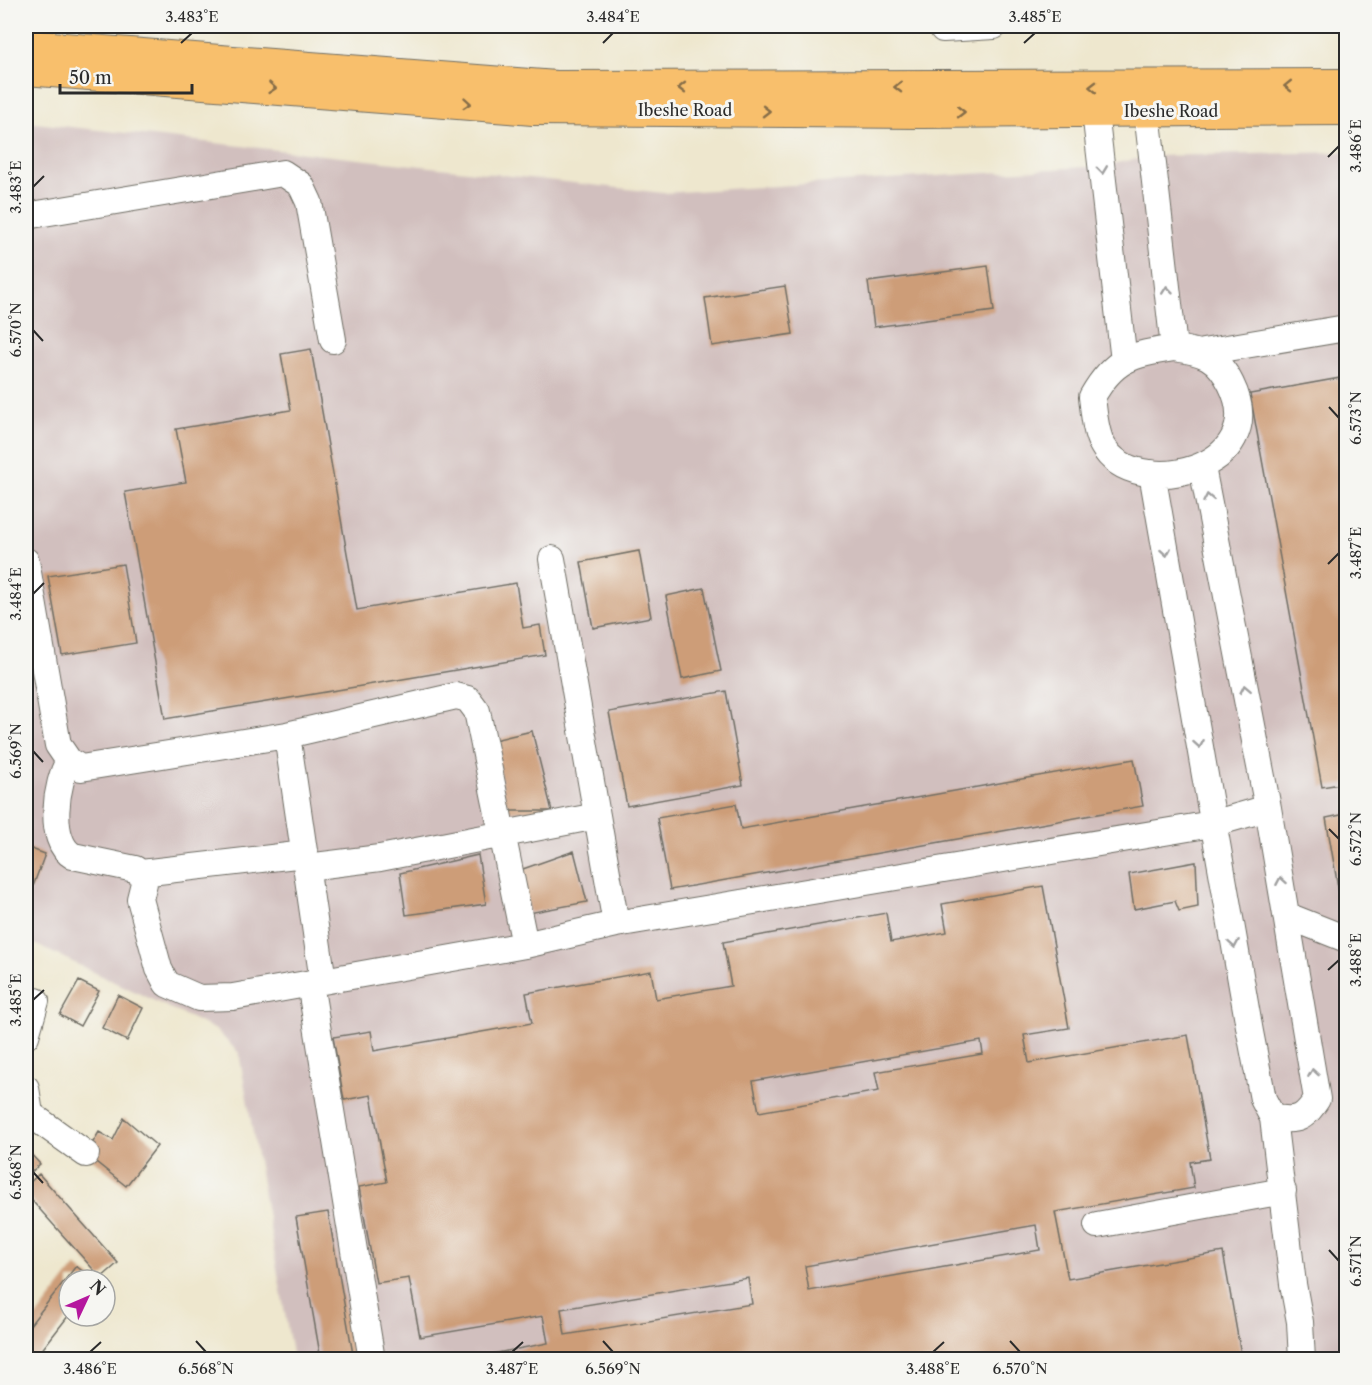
<svg xmlns="http://www.w3.org/2000/svg" width="1372" height="1385" viewBox="0 0 1372 1385" font-family="'Libre Caslon Text',serif">
<style>
.industrial{fill:#d1bfbe}
.building{fill:#cd9d78;fill-rule:evenodd}
.lines{fill:none;stroke-linecap:round;stroke-linejoin:round}
.minor-casing{stroke:#6f6d64;stroke-width:28}
.major-casing{stroke:#6f6d64;stroke-width:34}
.minor{stroke:#fff;stroke-width:26}
.major{stroke:#f8bf6c;stroke-width:32}
.oneway{stroke:#876e48}
.oneway2{stroke:#a0a0a0}
.ticks{fill:none;stroke:#2b2b2b;stroke-width:2}
.labels{text-anchor:middle;dominant-baseline:central;stroke-width:6;stroke-linejoin:round;paint-order:stroke}
.street-label{font-size:16px;fill:#2b2b2b;stroke:#f6f6f2}
.neatline{fill:none;stroke:#2b2b2b;stroke-width:2}
.ticks-label{font-size:15px;text-anchor:middle;fill:#2b2b2b}
</style>
<rect width="100%" height="100%" fill="#f6f6f2"/>
<filter id="ink" filterUnits="userSpaceOnUse"><feTurbulence type="fractalNoise" baseFrequency=".0167" numOctaves="2"/><feDisplacementMap in="SourceGraphic" scale="12" xChannelSelector="R" yChannelSelector="G"/><feConvolveMatrix kernelMatrix="1 2 1 2 8 2 1 2 1" color-interpolation-filters="sRGB"/></filter>
<filter id="wash" filterUnits="userSpaceOnUse"><feTurbulence type="fractalNoise" baseFrequency=".008" numOctaves="4" result="noise"/><feDisplacementMap in="SourceGraphic" scale="24" xChannelSelector="R" yChannelSelector="G"/><feGaussianBlur stdDeviation="1.35" result="paint"/><feColorMatrix in="noise" values="0 0 0 0 0 0 0 0 0 0 0 0 0 0 0 0 0 1.4 0 .05"/><feComposite in="paint" operator="in"/></filter>
<g filter="url(#wash)">
<rect width="100%" height="100%" fill="#eee7ce"/>
<path class="industrial" d="M26,122l637,71 438,-27 51,-10 194,-4v1207h-1053l-54,-306 -23,-23 -190,-90z"/>
<g id="blocks">
<path class="building" d="M988,266l6,45 -120,16 -6,-45z
M785,286l8,48 -81,12 -7,-48z
M311,349l46,261 159,-27 7,45 17,-3 5,30 -380,64 -40,-227 61,-10 -10,-53 115,-19 -10,-56z
M1346,377v406l-24,4 -72,-393z
M639,551l12,66 -58,11 -12,-66z
M123,564l13,79 -74,12 -14,-79z
M704,588l17,83 -39,8 -16,-83z
M726,691l17,94 -116,21 -18,-94z
M532,731l20,80h-45l-13,-71z
M1134,759l9,47 -473,84 -13,-72 79,-14 5,25z
M1346,814v108h-2l-18,-104z
M26,847l19,7 -13,35 -6,-3z
M574,851l13,51 -58,11 -9,-43z
M478,855l8,49 -80,11 -6,-42z
M1196,862l2,45 -19,4 -4,-10 -41,8 -5,-35z
M1043,886l26,142 -45,7 5,28 159,-28 22,124 -20,3 4,26 -139,24 13,67 155,-27 19,108h-780l86,-17 -5,-27 -123,21 -11,-59 -33,5 -17,-96 28,-5 -16,-87 -27,5 -11,-63 38,-6 3,20 158,-28 -6,-30 125,-22 5,28 75,-13 -8,-44 163,-29 5,29 56,-10 -5,-28zM981,1041l2,13 -108,18 4,19 -120,21 -6,-31zM1036,1225l4,25 -231,41 -4,-25zM748,1278l4,26 -187,31 -4,-26z
M79,981l20,10 -19,35 -20,-11z
M118,995l25,13 -16,33 -25,-13z
M124,1118l33,28 -31,40 -40,-32 13,-22 14,8z
M26,1149l14,15 -14,13z
M39,1174l79,89 -17,15 -75,-84v-8z
M328,1212l26,148h-33l-25,-143z
M76,1266l18,14h-25v35l-35,45h-8v-30z"/>
</g>
</g>
<g filter="url(#ink)">
<use href="#blocks" fill-opacity="0" stroke="#6f6d64" stroke-width="1.5"/>
<g class="lines">
<g class="minor-casing">
<path id="minor" d="M943,29l51,-3
M1095,112l29,249
M1147,112l27,236
M26,216l257,-43 18,12 8,17 24,138
M1174,348c29,4 43,8 57,36 43,86 -97,118 -128,62 -8,-13 -9,-34 -11,-49 22,-39 39,-42 82,-49z
M1203,352l143,-24
M1202,467l66,341 49,291c-14,21 -19,22 -44,19
M1152,473l98,559 13,67 10,19 20,166 7,38 2,38
M552,559l64,365
M26,561l32,184 11,16 12,7 206,-33 169,-39 12,3 9,12 48,234
M287,735l36,246
M69,761c-13,21 -22,80 4,95l62,13 6,4 3,10 -4,16 19,70 8,15 32,14 34,-1 90,-16 202,-36 91,-21 596,-100 56,-16
M307,867l73,-9 217,-42
M141,873l164,-19
M1288,916l58,23
M310,983l62,377
M26,1036l10,-35
M26,1088l4,26 56,40
M1097,1225l186,-34"/>
</g>
<g class="major-casing">
<path id="major" d="M26,46l530,41 790,-2
M26,69l507,40 388,3 425,-3"/>
</g>
<use href="#minor" class="minor"/>
<use href="#major" class="major"/>
</g>
<defs><path id="oneway-chevron" d="M-2-3.5L2.5 0L-2 3.5" fill="none" stroke-width="1.6" stroke-linecap="round" stroke-linejoin="round" transform="scale(1.5)"/></defs>
<g class="oneway">
<use href="#oneway-chevron" transform="translate(1288 86) rotate(179)"/>
<use href="#oneway-chevron" transform="translate(898 87) rotate(179)"/>
<use href="#oneway-chevron" transform="translate(1093 87) rotate(-179)"/>
<use href="#oneway-chevron" transform="translate(272 88) rotate(5)"/>
<use href="#oneway-chevron" transform="translate(682 88) rotate(-180)"/>
<use href="#oneway-chevron" transform="translate(467 103) rotate(5)"/>
<use href="#oneway-chevron" transform="translate(766 111)"/>
<use href="#oneway-chevron" transform="translate(961 112)"/>
</g>
<g class="oneway2">
<use href="#oneway-chevron" transform="translate(1102 170) rotate(83)"/>
<use href="#oneway-chevron" transform="translate(1167 290) rotate(-96)"/>
<use href="#oneway-chevron" transform="translate(1208 498) rotate(-101)"/>
<use href="#oneway-chevron" transform="translate(1166 552) rotate(80)"/>
<use href="#oneway-chevron" transform="translate(1245 689) rotate(-101)"/>
<use href="#oneway-chevron" transform="translate(1199 744) rotate(80)"/>
<use href="#oneway-chevron" transform="translate(1281 881) rotate(-100)"/>
<use href="#oneway-chevron" transform="translate(1234 944) rotate(80)"/>
<use href="#oneway-chevron" transform="translate(1313 1073) rotate(-99)"/>
</g>
</g>
<path class="ticks" d="M181,43l11,-10M603,43l10,-10M1024,43l11,-10M1328,157l11,-11M33,187l11,-11M33,330l10,11M1329,407l10,11M1328,564l11,-11M33,594l11,-11M33,751l10,11M1329,829l10,10M1328,970l11,-10M33,1000l11,-10M33,1172l10,11M1329,1250l10,11M196,1341l10,11M603,1341l10,11M1010,1341l10,11M90,1352l11,-10M512,1352l11,-10M933,1352l11,-10"/>
<g class="labels">
<g class="street-label">
<text x="685" y="110">Ibeshe Road</text>
<text x="1171" y="111">Ibeshe Road</text>
</g>
</g>
<rect width="1372" height="1385" fill="none" stroke="#f6f6f2" stroke-width="66"/>
<g transform="translate(87 1298) rotate(46)"><circle r="28" fill="#f6f6f2" stroke="#a5a5a2" stroke-width="1.5"/>
<path d="M0-4.5L10 22L0 15L-10 22Z" fill="#b5179e"/>
<text y="-9" font-size="16" font-weight="bold" text-anchor="middle" fill="#2b2b2b">N</text>
</g>
<path d="M60 84v9h132v-9" fill="none" stroke="#2b2b2b" stroke-width="3"/>
<text x="69" y="84" font-size="18" fill="#2b2b2b" stroke="#f6f6f2" stroke-width="4.5" paint-order="stroke">50 m</text>
<rect x="33" y="33" width="1306" height="1319" class="neatline"/>
<g class="ticks-label">
<text x="192" y="22">3.483°E</text>
<text x="613" y="22">3.484°E</text>
<text x="1035" y="22">3.485°E</text>
<text transform="translate(1356 146) rotate(-90)" y="5">3.486°E</text>
<text transform="translate(16 187) rotate(-90)" y="5">3.483°E</text>
<text transform="translate(16 330) rotate(-90)" y="5">6.570°N</text>
<text transform="translate(1356 418) rotate(-90)" y="5">6.573°N</text>
<text transform="translate(1356 553) rotate(-90)" y="5">3.487°E</text>
<text transform="translate(16 594) rotate(-90)" y="5">3.484°E</text>
<text transform="translate(16 751) rotate(-90)" y="5">6.569°N</text>
<text transform="translate(1356 839) rotate(-90)" y="5">6.572°N</text>
<text transform="translate(1356 960) rotate(-90)" y="5">3.488°E</text>
<text transform="translate(16 1000) rotate(-90)" y="5">3.485°E</text>
<text transform="translate(16 1172) rotate(-90)" y="5">6.568°N</text>
<text transform="translate(1356 1261) rotate(-90)" y="5">6.571°N</text>
<text x="90" y="1374">3.486°E</text>
<text x="206" y="1374">6.568°N</text>
<text x="512" y="1374">3.487°E</text>
<text x="613" y="1374">6.569°N</text>
<text x="933" y="1374">3.488°E</text>
<text x="1020" y="1374">6.570°N</text>
</g>
</svg>
